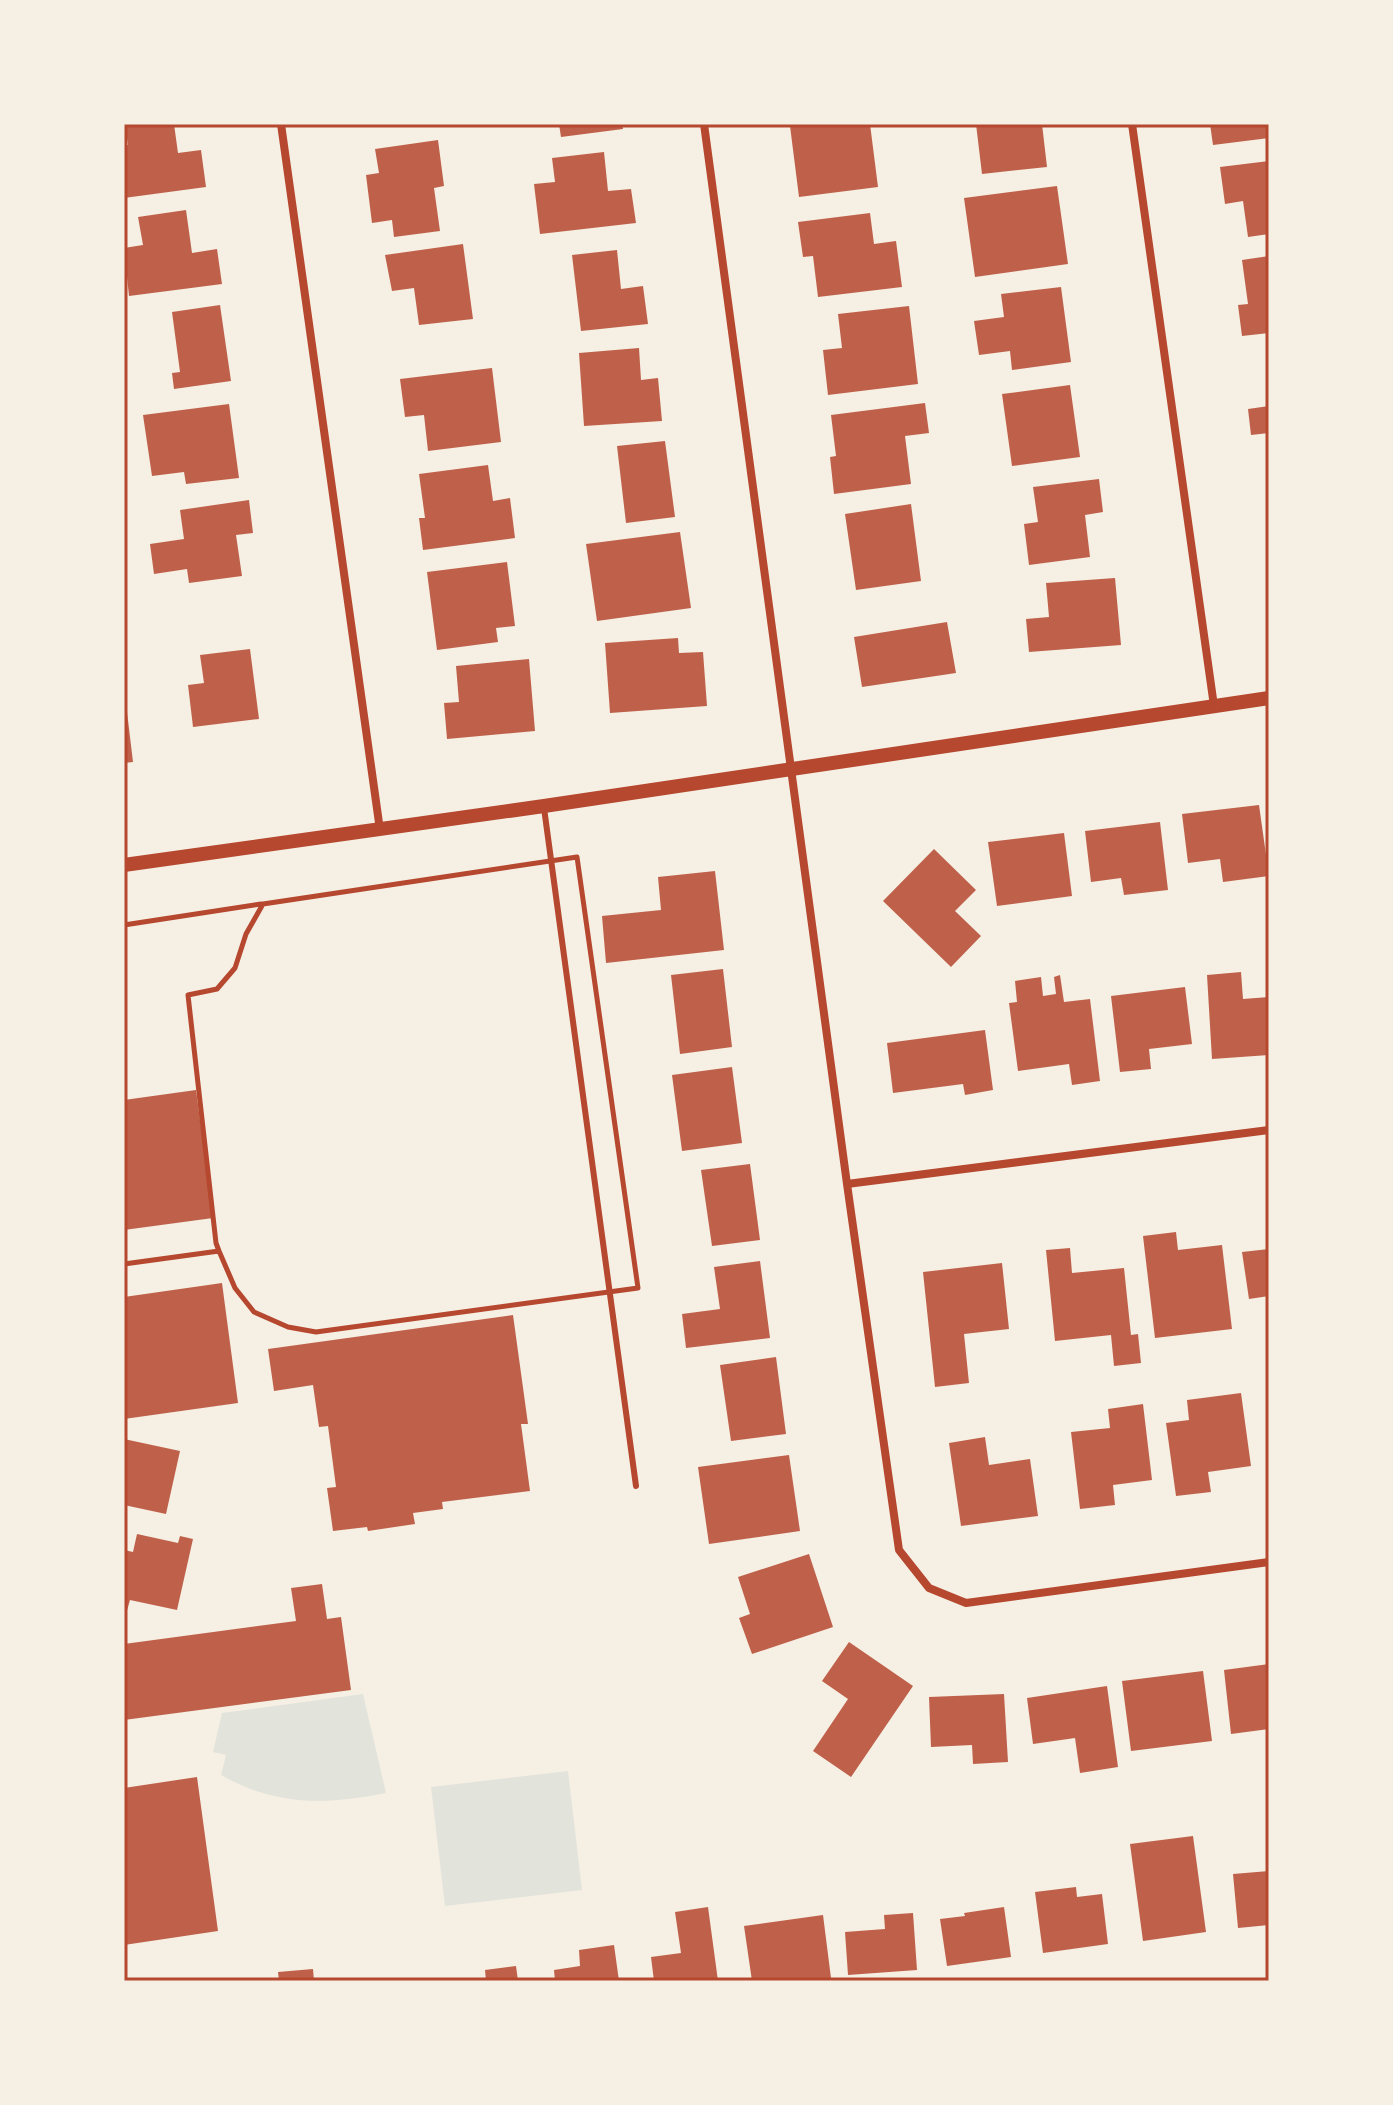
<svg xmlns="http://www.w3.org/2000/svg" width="1393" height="2105" viewBox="0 0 1393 2105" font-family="'Fira Sans',sans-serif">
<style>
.green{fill:#e2e4dc}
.building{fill:#bf614a}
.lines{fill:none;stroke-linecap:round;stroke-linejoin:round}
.path{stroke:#b5482f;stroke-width:5}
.service{stroke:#b5482f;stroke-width:6}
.minor{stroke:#b5482f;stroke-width:8}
.tertiary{stroke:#b5482f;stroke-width:14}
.neatline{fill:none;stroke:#b5482f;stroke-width:3}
</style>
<rect width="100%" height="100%" fill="#f6efe4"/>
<path class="green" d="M363,1694l23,99c-60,12 -111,13 -165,-18l5,-20 -13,-3 9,-39z
M568,1771l14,119 -137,16 -14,-119z"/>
<path class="building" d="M125,124h49l4,29 23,-3 5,37 -82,11v-52l4,-1z
M559,124h63l1,5 -62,8z
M805,124h65l8,63 -79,10 -9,-71z
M976,124h66l5,43 -65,7z
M1210,124h59v14l-56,7z
M438,140l6,46 -10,2 6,43 -46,6 -2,-17 -20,3 -6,-48 13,-2 -4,-24z
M604,152l4,39 23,-2 5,34 -96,11 -6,-50 21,-2 -3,-24z
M1269,161v73l-21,3 -5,-36 -18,3 -5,-37z
M1057,186l11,78 -93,13 -11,-79z
M186,210l6,43 25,-4 5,35 -93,12 -5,-48 19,-3 -5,-28z
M870,213l4,31 22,-3 6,46 -84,10 -5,-41 -10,1 -5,-35z
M463,244l10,75 -54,6 -5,-37 -22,3 -7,-36z
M617,250l4,39 22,-3 5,38 -67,7 -9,-76z
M1269,256v77l-27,3 -4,-31 10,-1 -6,-44z
M1061,287l10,75 -59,8 -2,-19 -31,4 -5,-34 30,-4 -3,-23z
M220,305l11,76 -57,8 -2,-16 8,-1 -8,-60z
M909,306l9,78 -90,11 -5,-45 19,-2 -4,-34z
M639,348l2,32 17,-2 4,43 -78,5 -5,-73z
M492,368l9,74 -73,9 -4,-36 -19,2 -5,-38z
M1070,385l10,72 -68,9 -10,-72z
M925,403l4,30 -24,3 6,48 -77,10 -4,-37 6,-1 -5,-41z
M229,404l10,74 -53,6 -2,-12 -32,4 -9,-61z
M1269,406v27l-18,2 -3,-26z
M665,441l10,76 -49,6 -9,-77z
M488,465l5,36 17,-3 5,40 -92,12 -4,-32h6l-6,-44z
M1099,479l4,33 -18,3 5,42 -61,8 -5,-41 14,-2 -5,-35z
M249,500l4,33 -17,2 6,41 -53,7 -2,-14 -33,5 -4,-30 34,-5 -4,-29z
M911,504l10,77 -65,9 -11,-76z
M680,532l11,76 -94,13 -11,-77z
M507,562l8,64 -19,2 2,14 -61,8 -10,-78z
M1115,578l6,67 -92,7 -3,-33 23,-2 -3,-34z
M947,622l9,51 -94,14 -8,-50z
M678,638l1,15 24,-1 4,54 -97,7 -5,-70z
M250,649l9,70 -66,8 -5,-42 16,-2 -4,-28z
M529,659l6,72 -88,8 -3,-36 15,-1 -3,-36z
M127,712l6,50 -9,1v-50z
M1259,805l10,71 -46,6 -3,-23 -32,4 -6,-49z
M1160,822l8,68 -44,5 -3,-17 -30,4 -6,-51z
M1064,833l8,63 -75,10 -9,-64z
M934,849l42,41 -21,21 26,25 -30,31 -68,-66z
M715,871l9,79 -118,13 -4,-47 59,-6 -3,-33z
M723,969l9,78 -52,7 -9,-79z
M1241,972l2,27 26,-2v58l-57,4 -5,-84z
M1060,975l4,27 26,-3 10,82 -28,4 -3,-21 -51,7 -9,-68 8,-1 -2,-21 26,-4 2,19 13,-2 -2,-17z
M1185,987l7,57 -43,5 2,20 -31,3 -9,-76z
M985,1030l8,60 -28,5 -2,-11 -70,9 -6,-50z
M732,1067l10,76 -60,8 -10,-76z
M196,1090l17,128 -89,12v-130z
M750,1164l10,76 -48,6 -11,-76z
M1176,1232l2,18 44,-5 10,84 -77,9 -12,-102z
M1070,1248l2,25 52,-5 7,67 7,-1 3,29 -27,3 -3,-31 -56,6 -9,-91z
M1269,1249v47l-20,3 -7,-47z
M760,1261l10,77 -84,10 -4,-34 38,-5 -6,-42z
M1002,1263l7,66 -45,5 5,49 -34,4 -12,-115z
M222,1283l16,120 -114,16v-122z
M513,1315l15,109h-7l9,67 -88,11 1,7 -30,4 2,11 -47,7 -1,-4 -34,4 -6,-43 9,-1 -8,-61 -9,1 -6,-42 -39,6 -6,-42z
M776,1357l10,77 -55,7 -11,-76z
M1241,1393l10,73 -43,6 3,20 -35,4 -10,-73 23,-3 -2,-20z
M1143,1404l9,76 -39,5 2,20 -35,4 -9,-77 39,-4 -2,-19z
M985,1437l4,28 41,-6 8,57 -77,10 -12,-83z
M124,1439l56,12 -14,63 -42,-9z
M789,1455l11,76 -91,13 -11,-77z
M137,1534l41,9 2,-7 13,3 -16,71 -47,-10 -6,21v-71l9,2z
M809,1554l24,73 -81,27 -13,-36 11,-4 -12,-37z
M322,1584l5,35 14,-2 10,73 -227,30v-76l172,-23 -5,-33z
M849,1642l64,44 -62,91 -38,-26 35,-52 -26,-18z
M1269,1664v65l-38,5 -7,-64z
M1203,1671l9,70 -81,10 -9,-70z
M1107,1686l11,81 -38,6 -5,-35 -42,6 -6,-46z
M1004,1694l4,68 -35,2 -1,-19 -41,2 -2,-50z
M197,1777l21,154 -94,14v-157z
M1193,1836l13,96 -63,9 -13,-97z
M1269,1871v54l-31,3 -5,-54z
M1076,1887l1,10 25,-3 6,50 -65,9 -8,-61z
M708,1907l10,74h-64l-3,-24 30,-4 -6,-41z
M1004,1907l7,50 -64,9 -7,-47 25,-3 -1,-3z
M913,1913l4,57 -69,5 -3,-43 40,-3 -1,-14z
M823,1915l8,63 -24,3h-55l-8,-55z
M614,1945l5,36h-64l-1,-11 26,-4 -1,-16z
M516,1966l2,15h-32l-1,-11z
M313,1969l1,12h-35l-1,-9z"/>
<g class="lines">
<path class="path" d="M577,857l61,431 -322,44 -28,-5 -34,-15 -19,-24 -16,-37 -3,-8 -28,-248 29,-6 18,-21 11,-34 17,-30z
M124,925l137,-21
M124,1264l95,-13"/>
<path class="service" d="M544,808l92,678"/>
<path class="minor" d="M281,124l99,706
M704,124l143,1060 52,366 30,38 37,15 303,-41
M1132,124l82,582
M847,1184l422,-54"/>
<path class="tertiary" d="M124,865l420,-59 725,-108"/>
</g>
<rect width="1393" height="2105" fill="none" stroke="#f6efe4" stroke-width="252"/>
<rect x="126" y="126" width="1141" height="1853" class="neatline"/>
</svg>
